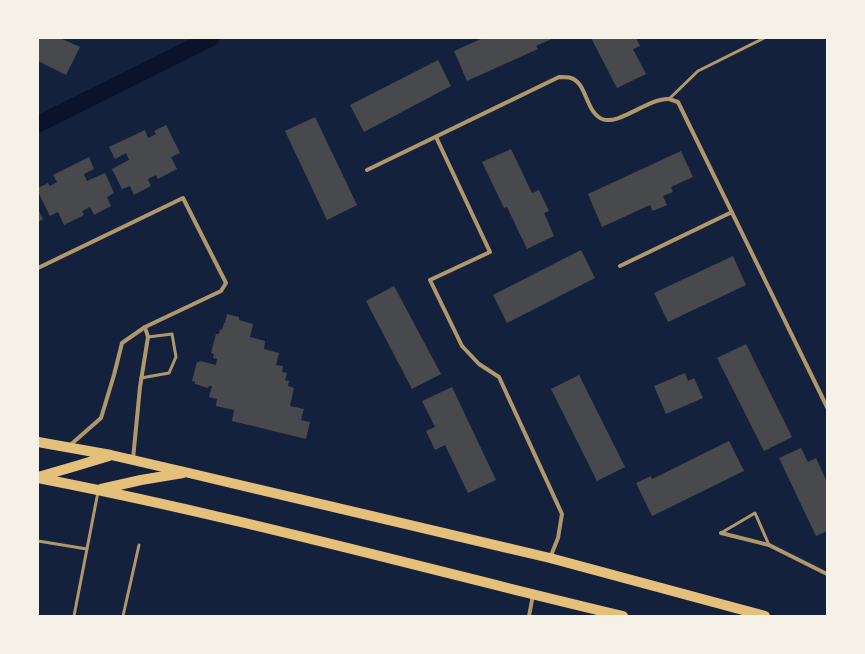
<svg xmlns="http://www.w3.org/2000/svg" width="865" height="654" viewBox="0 0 865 654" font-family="'DM Sans',sans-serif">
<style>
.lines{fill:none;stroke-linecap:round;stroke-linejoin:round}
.canal{stroke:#0b132b;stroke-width:17}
.building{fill:#48494c}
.service{stroke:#b1986c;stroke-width:3}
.minor{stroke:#b1986c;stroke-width:4}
.primary{stroke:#e5c07b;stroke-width:10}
</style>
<rect width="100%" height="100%" fill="#14213d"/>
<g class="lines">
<path class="canal" d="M38,124l173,-86"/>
</g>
<path class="building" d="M38,38h22l20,9 -14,28 -28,-14z
M483,38h71l-18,8 2,3 -71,32 -13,-30z
M591,38h45l4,8 -7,3 13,25 -29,14z
M438,60l13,26 -87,46 -14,-27z
M315,117l42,88 -30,15 -42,-89z
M166,125l14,28 -9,4 6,12 -19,10 -2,-4 -8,4 3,7 -17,9 -4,-9 -8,3 -10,-20 17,-9 -3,-7 -11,6 -6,-12 36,-17 3,8 8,-4 -2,-3z
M511,149l21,44 7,-3 10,21 -5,2 10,23 -27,13 -20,-42 -3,1 -22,-46z
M681,151l12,26 -22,10 2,5 -10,4 4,9 -14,6 -3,-6 -48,22 -14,-33z
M89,157l5,12 -10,5 3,7 18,-8 9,20 -7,4 4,9 -17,9 -4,-8 -8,4 2,4 -20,10 -6,-13 -8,4 -12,-24v-4l10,-5 2,3 7,-4 -4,-7z
M38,209l5,10 -5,3z
M581,250l14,28 -88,45 -14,-28z
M733,256l13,29 -78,37 -14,-29z
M394,286l47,88 -29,15 -46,-88z
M227,314l12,3v3l14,4 -3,13 15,4 -1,8 15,4 -3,12 7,1 -1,6 5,1 -2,7 4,1 -1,5 6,2 -4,18 14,3 -3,11 9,2 -4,17 -74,-18 2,-11 -18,-4 1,-7 -8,-2 3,-11h-3l-1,2 -13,-4v-2l-3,-1 5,-19h2l1,-1 16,4 1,-6 -4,-1 1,-4 -3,-1 5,-19h3l1,-5 2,1 2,-7h1z
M746,344l46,93 -28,14 -47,-93z
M685,373l3,8 6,-3 9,20 -37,16 -12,-28z
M579,375l46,92 -28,14 -46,-92z
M452,387l44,93 -28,13 -23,-48 -10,5 -9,-19 9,-4 -13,-26z
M729,441l15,30 -92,45 -16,-33 15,-7 1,3z
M801,448l7,14 8,-4 11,24v49l-11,5 -37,-78z"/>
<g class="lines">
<path class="service" d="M669,99l29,-28 66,-33
M141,378l28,-5 7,-16 -4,-23 -24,3
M721,533l34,-20 14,32
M38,541l49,8
M74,616l24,-124
M123,616l16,-71"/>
<path class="minor" d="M436,137l54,115 -60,28 32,66 17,18 20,13 63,137 -4,24 -8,20
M367,170l192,-93c4,0 9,0 12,1 16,5 14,33 31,41 17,7 46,-21 67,-20 3,1 6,2 9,3l149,305
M620,266l112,-54
M38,268l145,-70 43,85 -5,8 -76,36 -23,16 -8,32 -13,43 -33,29
M133,459l7,-72 8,-50 -3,-10
M721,533l48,12 58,29
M529,616l4,-21"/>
<path class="primary" d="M38,442l73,13 78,18 361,85 215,58
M38,477l38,-11 33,-10
M38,478c197,38 390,92 585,138
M101,489l40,-9 42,-7"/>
</g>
<rect width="865" height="654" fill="none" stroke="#f6f1e7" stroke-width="78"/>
</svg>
